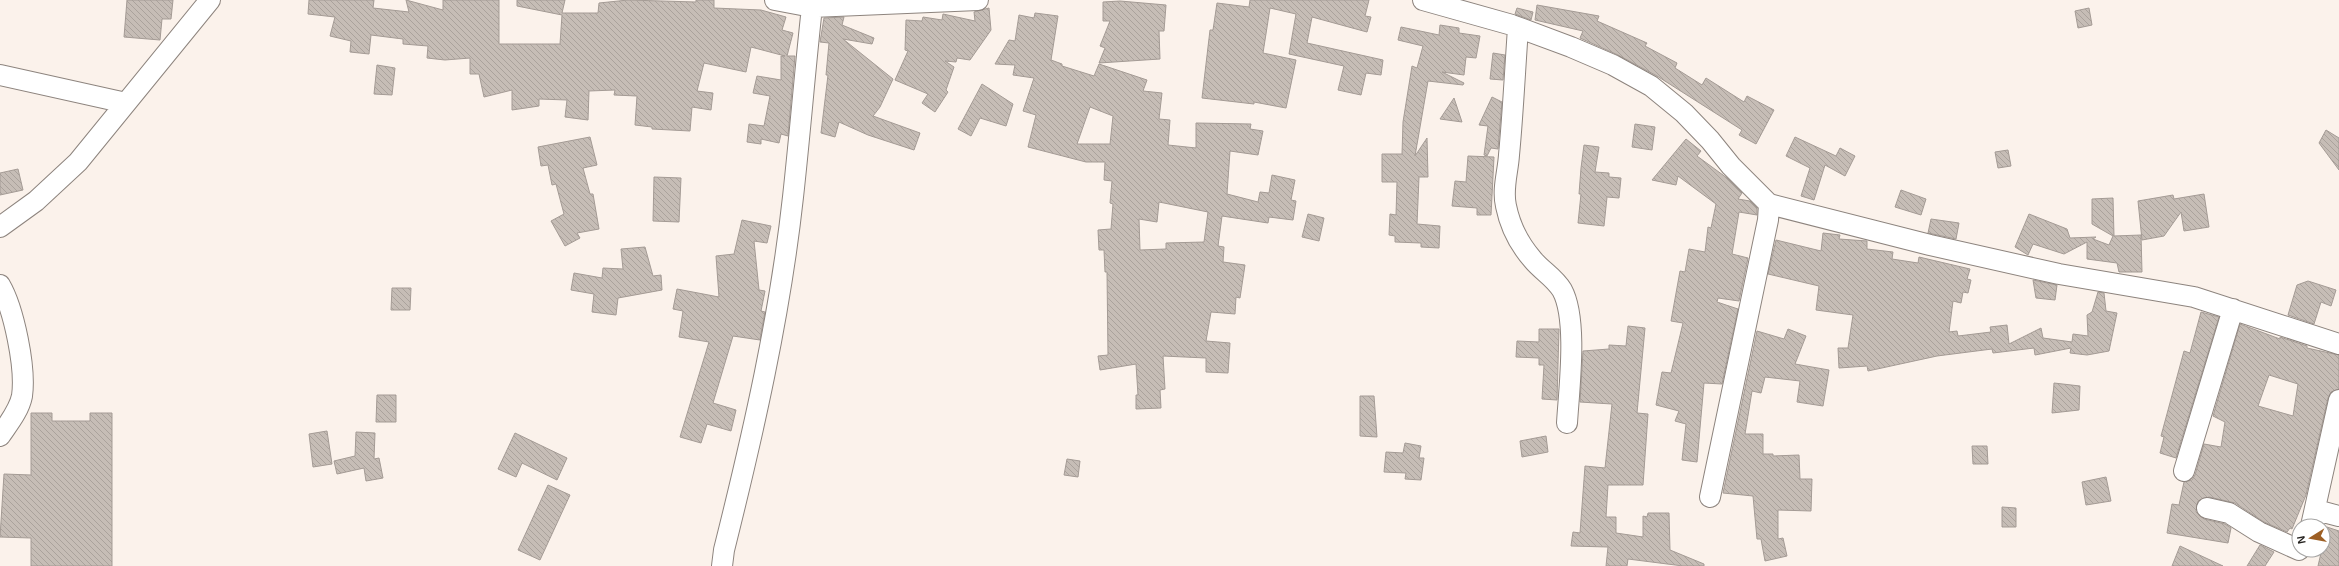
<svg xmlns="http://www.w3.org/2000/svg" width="2339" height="566" viewBox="0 0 2339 566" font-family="Arial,sans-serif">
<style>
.building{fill:url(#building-back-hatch);stroke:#a49b95;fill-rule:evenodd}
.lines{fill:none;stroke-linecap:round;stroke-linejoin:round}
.street-casing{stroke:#8d847e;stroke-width:22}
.street{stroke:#fff;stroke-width:20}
</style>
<defs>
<pattern id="building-back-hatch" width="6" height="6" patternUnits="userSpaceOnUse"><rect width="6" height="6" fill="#c6bdb6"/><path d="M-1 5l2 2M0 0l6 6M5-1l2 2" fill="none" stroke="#aaa29c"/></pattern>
</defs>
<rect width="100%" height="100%" fill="#fbf2eb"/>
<path class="building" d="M127,0h46l-2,19h-9l-2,21 -36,-3z
M309,0h65l-1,8 36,4 -3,-12 37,10v-10h56v44h61l2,-29 -45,-9v-6h48l-3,13h36l1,-10 29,-3 68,2v-2h18v8l47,2 25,7 -4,13 11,3 -6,23h8l-7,80 -7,-2 -2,9 -18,-4v5l-14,-2 2,-18 15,2 6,-30 -17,-3 4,-17 24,4v-24h4l-34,-9 -5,25 -42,-9 -7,28 16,2 -2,17 -19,-3 -2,24 -38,-2v-2l-17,-2 2,-29 -23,-1 1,-5 -26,1 -1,29 -23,-3 2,-17 -28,-1v7l-27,4v-20l-28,7 -5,-23h-9v-16l-25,2 -18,-2 1,-12 -25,-2v-5l-32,-4 -2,19 -19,-2 1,-11 -21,-5 5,-19 -27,-3z
M1250,0h119l-4,16 6,1 -4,15 -55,-15 -5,26 76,17 -2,15 -15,-2 -5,22 -23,-5 6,-24 -55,-12 7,-40 -26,-6 -7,45 33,7 -10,48 -32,-6v2l-52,-6 8,-68h3l4,-27 32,4z
M1120,1l46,4 -2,26h-5l1,28 -61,4 6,-15 -5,-2 10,-25h-7v-19z
M1537,5l62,11 -2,5 50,22 -2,3 32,17 -2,5 27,17 4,-7 38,24 3,-6 27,14 -18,34 -17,-9 3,-5 -85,-54 -39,-21 -38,-17 3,-7 -48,-11z
M989,8l2,22 -21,30 -13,-2 -1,4 -11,-1 9,6 -8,23 2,2 -13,20 -13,-9 6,-9 -33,-14 13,-29 -3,-1 1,-30 16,1 1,-4 19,3 1,-6 32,7 -1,-9z
M1517,8l16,4 -2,8 -16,-6z
M2089,8l3,17 -14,3 -3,-17z
M1035,13l23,3 -7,44 11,4v2l32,10 5,-12 48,16 -4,11 19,2 -3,26 11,1 -2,25 28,3v-25l55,1 -1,5 13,2 -5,24 -28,-4 -3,43 31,8 2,-10 9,1 3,-18 23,5 -4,20 5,1 -3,19 -24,-3 -1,6 -46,-7 -4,30 6,1 -1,15 22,3 -5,33 -4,-1 -1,17 -24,-2 -5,29 24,2 -2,30 -22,-1v-14l-43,-2 2,33 -5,1 1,18 -25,1v-14h2l-2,-31 -36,6 -2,-14 10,-1 -1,-83h-2l-1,-22h-5l-1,-20 13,-1 2,-25 -3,-1 2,-22 -8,-1 1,-18h-19l-58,-15 8,-32 -13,-4 11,-33 -21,-3 2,-10 -20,-1 14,-24 6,1 4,-26 15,3zM1090,107l23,9 -3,28h-33zM1159,202l49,10 -4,30 -38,1v6l-26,1 -1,-31 18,3z
M844,17l-2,8 32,13 -2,6 -29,-5 50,40 -13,28 -7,9 47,17 -6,17 -46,-15 -29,-13 -4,15 -14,-4 7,-58h-2l3,-32 -9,-1 4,-24z
M1440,25l19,3v5l21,3 -4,22 -10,-1 -2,18 -22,-3 22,11 -1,2 -35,-4 -13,75 12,-18 1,39h-9l-2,47 23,2 -1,22 -18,-1v-4l-26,-1v-6l-6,-1 1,-21 6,1 1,-33h-15v-28h20l1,-32 9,-56 5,2 6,-22 -25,-6 3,-13 38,8z
M1493,53l12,2 -2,25 -13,-1z
M377,65l18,3 -3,27 -18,-1z
M982,84l31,20 -7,22 -26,-8 -9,18 -13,-7z
M1492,97l10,5 -4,47 -7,-1 -4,8 -3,-1 4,-29 -9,-1z
M1454,98l8,24 -22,-3z
M1635,124l20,3 -3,23 -20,-3z
M2326,130l13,8v32l-20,-27z
M590,137l7,28 -14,3 7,26h3l6,35 -22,4 3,5 -15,8 -14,-25 13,-7 -8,-30 -4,1 -4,-20 -7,1 -3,-19z
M1795,137l41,19 4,-8 15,8 -10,20 -20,-11 -11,35 -13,-4 9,-28 -24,-12z
M1686,139l15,12 -4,5 30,22 15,15 -4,6 12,2 7,7v7l-18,-3 -7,42 16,4 -9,43 -21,-3 -1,4 21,7 -16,75 -18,-1 -7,79 -15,-2 4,-36 -11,-3 4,-10 -23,-6 6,-33 9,1 12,-50 -12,-2 9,-50 5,1 4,-23 16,3 3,-25 3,1 5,-24 -38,-28 -2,9 -24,-5z
M1584,145l15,2 -4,25 14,1v4l12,1 -2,20 -12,-1 -3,29 -26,-3 3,-29h-2l2,-26z
M2008,150l3,16 -13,2 -3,-16z
M1468,156l26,1 -3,58h-14v-7l-25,-2 3,-25 11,1z
M18,169l5,21 -23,5v-22z
M654,177l27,1 -2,44 -26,-1z
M1901,190l25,9 -5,16 -26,-8z
M2204,194l5,33 -25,4 -3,-19 -17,24 -22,4 -4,-39 35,-6 1,4z
M2113,198l1,38 27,-1 1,37h-23l-2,-9 -30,-4v-17l-23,12 -31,-10 -5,11 -13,-8 14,-33 38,15 3,9 26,-1 -3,2 16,6 4,-9 -21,-12v-25z
M1308,214l16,4 -5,23 -17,-4z
M1931,219l28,4 -3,16 -28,-6z
M742,220l29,6 -4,17 -13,-2 5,49 6,1 -4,20 4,1 -3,16 -2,12 -27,-4 -20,67 23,7 -5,21 -24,-7 -6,19 -21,-6 29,-95 -30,-5 4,-26 -10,-2 4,-20 42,8 -3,-41 18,-2z
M1823,233l17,2 -1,4 28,2v8l26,3 -1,7 26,4 1,-6 51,12 -3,10 4,1 -3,13 -5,-1 -2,11 -8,-2 -4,31 8,-1 1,5 33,-4 -1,-5 17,-2 2,19 32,-16 2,10 29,4 1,-8 15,2 -1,-21 5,-3 6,-20 6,1 2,18 11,2 -8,38 -22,4 -17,-2 1,-5 -36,7 -1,-7 -41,5 -1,-4 -55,7 -69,15 -1,-5 -28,2 -1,-20h10l5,-33 -37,-5 3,-24 -51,-12 8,-34 45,11z
M645,247l8,29 8,-1 1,15 -44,8 -2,17 -24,-3 2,-18 -23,-4 3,-17 28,5 1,-10 20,1 -2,-20z
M2033,280l24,5 -2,15 -19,-2z
M2308,281l28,9 -5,16 -10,-4 -7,22 -26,-9 9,-30z
M392,288h19l-1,22h-19z
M2201,312l18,5 -43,141 -16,-5 4,-16 -3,-1 23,-85 6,2z
M2240,324l40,15v-2l27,9v2l32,7v34l-8,3 -3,6 -22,97 -14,34 -2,-1 -3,4 -23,-10 -29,-19 -26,-6 -11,4 -2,11 8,7 21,5 6,4 -3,15 -61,-10 5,-29 7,1 5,-23 8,-2 3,-5 9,-31 17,3 4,-25 -12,-6zM2269,375l29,9 -5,32 -35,-10z
M1628,326l17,2 -8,85 11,1 -5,71h-35l-2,32h10v16l27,4v-21l4,1 1,-4h21l1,37 34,14v2h-21l-55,-7 -1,7h-21l2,-19 -37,-1 2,-14 7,1 5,-67 20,2 7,-64 -32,-2 3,-51 26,-2v-4l17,1z
M1539,329h20l-2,71 -15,-1 2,-34h-5v-7l-23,-1 1,-16 22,1z
M1788,329l18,7 -11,28 34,6 -6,36 -26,-4 3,-21 -35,-4 -4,16 -9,-2 -7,43h18v20h10v2l26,-1 1,24h12l-1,32 -33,-1v29l5,-1 4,18 -22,5 -4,-22h-4l-4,-43 -30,-3 34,-162 27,8z
M2054,383l26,3 -1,24 -27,3z
M377,395h19v27h-20z
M1360,396h14l3,41 -17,-1z
M31,413h21v8h38v-8h22v153h-81v-28l-31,-1 4,-63 27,1z
M327,431l5,33 -19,3 -4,-33z
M356,432l19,1 -1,26 5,-1 4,20 -17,3 -2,-13 -27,6 -3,-13 21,-5z
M515,433l52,25 -10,22 -35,-17 -6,14 -18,-8z
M1546,436l2,16 -26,5 -2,-16z
M1405,443l16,3 -2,12h5l-3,22 -16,-1 1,-6 -22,-1 2,-20 17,1z
M1972,446h15l1,18h-15z
M1067,459l13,2 -2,16 -14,-2z
M2106,477l5,24 -25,4 -4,-23z
M548,485l22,10 -30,65 -22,-10z
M2002,507l14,1v19h-14z
M2327,527l12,4v35h-21z
M2260,545l14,7 -9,14h-18z
M2180,546l43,20h-51z"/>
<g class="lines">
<g class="street-casing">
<path id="street" d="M775,0l37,7 166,-7
M1423,0l89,25 59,22 42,18 38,21 33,27 26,27 21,26 38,38 161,41 129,29 135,23 145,47
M1518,28c-3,42 -5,85 -9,127 -1,17 -7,34 -3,51 4,20 13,38 27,54 9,11 21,17 29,30 16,29 7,99 5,133
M0,75l126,28
M0,227l36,-26 42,-39 132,-162
M0,285c14,24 26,83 22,111 -3,15 -14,28 -22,40
M2184,471l49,-162
M1710,497l58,-277 1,-16
M2207,508l22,5 30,19 40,18
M2316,510l23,6
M2311,526l28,-126
M722,566l2,-16c29,-116 56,-234 69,-353 7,-63 12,-127 19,-190"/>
</g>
<use href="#street" class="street"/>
</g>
<g transform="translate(2311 538) rotate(259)"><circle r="19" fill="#ffffff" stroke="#a7a6a5"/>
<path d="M0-3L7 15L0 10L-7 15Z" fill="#9d5f24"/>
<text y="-6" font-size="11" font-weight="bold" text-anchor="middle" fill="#24211e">N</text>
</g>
</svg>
